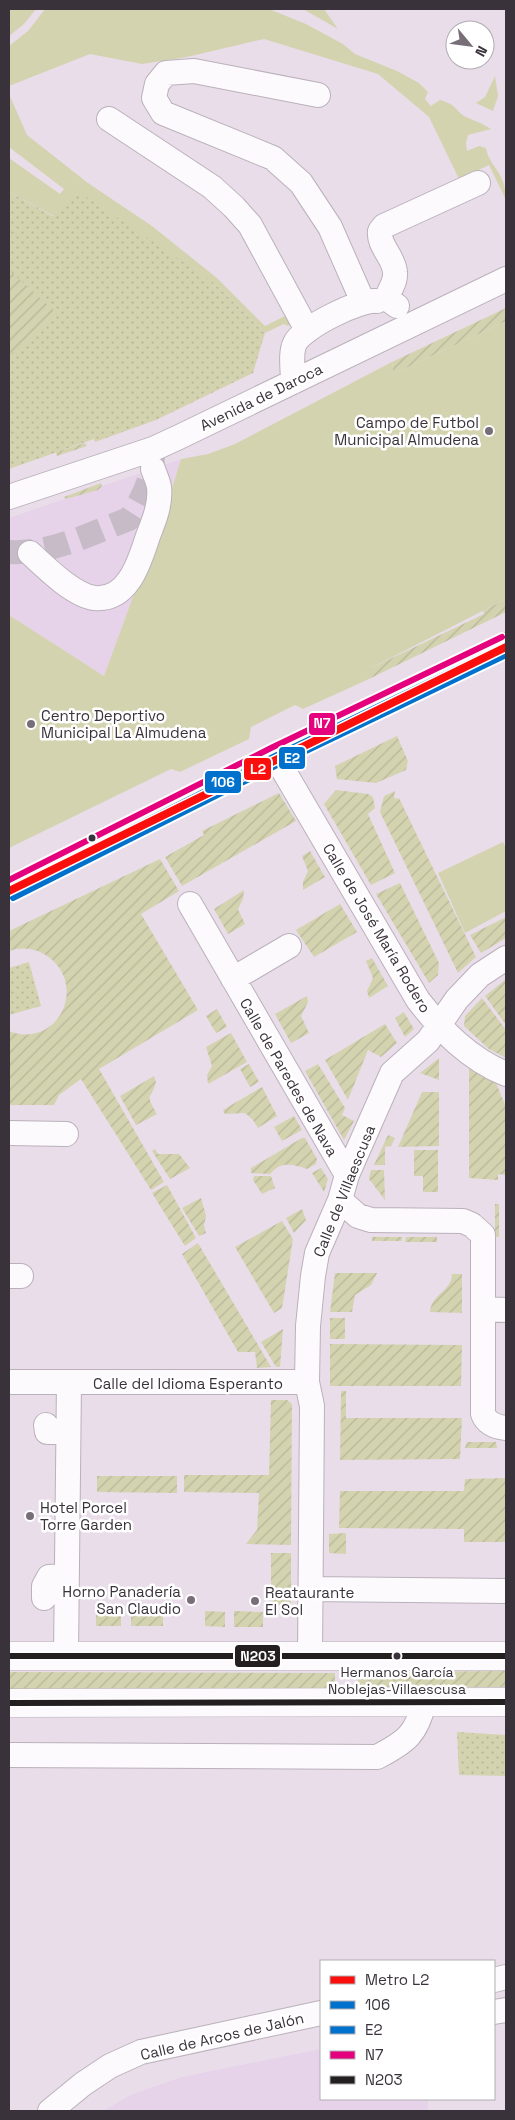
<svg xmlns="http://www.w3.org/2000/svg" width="515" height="2120" viewBox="0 0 515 2120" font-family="'Space Grotesk',sans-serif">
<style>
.built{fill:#e7d3e9}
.grass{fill:#d4d3b0}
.park{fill:url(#park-dots)}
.garden{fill:url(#garden-furrows)}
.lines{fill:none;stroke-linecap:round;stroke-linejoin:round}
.minor-tunnel{stroke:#c6bbc7;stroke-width:24;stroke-dasharray:24 12;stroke-linecap:butt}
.minor-casing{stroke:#bab1bb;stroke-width:26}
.major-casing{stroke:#bab1bb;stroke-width:29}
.minor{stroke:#fcfafc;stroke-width:24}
.major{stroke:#fcfafc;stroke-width:28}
.bus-1-casing{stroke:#fff;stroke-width:10}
.bus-2-casing{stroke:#fff;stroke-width:10}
.bus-3-casing{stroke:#fff;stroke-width:10}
.bus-4-casing{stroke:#fff;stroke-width:10}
.bus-1{stroke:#0072ce;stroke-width:6}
.bus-2{stroke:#0072ce;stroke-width:6}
.bus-3{stroke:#e5007d;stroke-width:6}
.bus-4{stroke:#231f20;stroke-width:6}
.metro-1-casing{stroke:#fff;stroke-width:11}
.metro-1{stroke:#fb0f0c;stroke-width:8}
.poi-dot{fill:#776e78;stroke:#fff;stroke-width:2}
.bus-dot{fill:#3a323b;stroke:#fff;stroke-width:2}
.labels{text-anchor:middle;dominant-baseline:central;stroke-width:5;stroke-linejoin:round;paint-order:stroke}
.bus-label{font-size:14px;fill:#3a323b;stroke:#fff}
.street-label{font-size:15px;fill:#3a323b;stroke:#fff}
.poi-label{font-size:15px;fill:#3a323b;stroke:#fff;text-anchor:start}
.line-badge{stroke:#fff;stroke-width:2}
.badge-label{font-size:14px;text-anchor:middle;font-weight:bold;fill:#fff}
</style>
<defs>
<pattern id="park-dots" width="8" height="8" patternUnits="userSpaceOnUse" patternTransform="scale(1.25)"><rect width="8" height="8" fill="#d4d3b0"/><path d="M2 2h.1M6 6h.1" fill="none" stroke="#b7b698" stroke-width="1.8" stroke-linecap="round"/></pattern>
<pattern id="garden-furrows" width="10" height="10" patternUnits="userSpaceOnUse" patternTransform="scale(1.25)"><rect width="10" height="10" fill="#d4d3b0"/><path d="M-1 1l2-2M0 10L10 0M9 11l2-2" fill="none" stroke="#b7b698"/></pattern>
</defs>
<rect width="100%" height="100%" fill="#e9ddea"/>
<path class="built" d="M181,459l-13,42 -64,175 -95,-61v-97z
M321,2049v50h107v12h-324l26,-16 52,-18z"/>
<path class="grass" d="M9,9h27l-12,15 -15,12z
M45,9h224l37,15 37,20 12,10 42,17 22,12 9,9 -3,7 6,7 9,-6c17,4 16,12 26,17 9,4 16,6 25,12l-23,6 -2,8 1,8 12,-5 7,2c3,19 20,23 20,52l-17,-35 -30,14 -30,-62 -51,-43 -114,-35 -77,18 -45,7 -52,-10 -81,32v-40l19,-15z
M303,9h21l14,20z
M495,76l3,20 -5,15 -17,-8 9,-6z
M9,94l18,41 61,48 64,43 65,52 48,48 22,-11 5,9 -4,2 -4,-2 -19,9 -52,-51 -159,-66 -45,-24v-34l51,36 4,-5 -55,-42z
M506,321v278l-137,70v10l-66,30 -8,-4 -44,22 -2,12 -69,33 -9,-3 -162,79v-233l95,61 64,-175 13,-42 27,-5 27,-10 157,-82 1,12z
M503,842l3,6v63l-41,22 -27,-60z"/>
<path class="park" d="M9,192l44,24 26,-24 134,90 52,51 -12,40 -97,47 -61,22 -1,-3 -85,30z
M29,962l12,44 -32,9v-47z
M457,1732l49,3v41l-47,-1z"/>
<path class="garden" d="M9,270l49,44 -49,42z
M506,308v13l-113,53 -1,-12z
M85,443l2,3 -30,10 -1,-4z
M101,483l1,3 -4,4 -32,9 -2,-2z
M506,599v13l-137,67v-10l115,-55 -1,-3z
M397,736l11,25 -2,9 -30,13 -39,-4 -2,-13z
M336,790l32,4 5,3 2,11 -7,6 27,59 -24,12 -47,-81z
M395,791l-1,6 2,2 3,-1 77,159 -18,16 -78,-161 4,-16z
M279,793l17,28 -114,65 -17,-29 39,-22 -2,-4z
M310,851l15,26 -22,13v-8l5,-11 -6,-15z
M160,859l19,32 -38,23 57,96 -99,59 65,113 -13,8 -70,-111 -22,16 -5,10h-45v-74c51,20 82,-52 33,-78 -10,-5 -22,-6 -33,-2v-20z
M400,883l39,80 -1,12 -9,8 -53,-89z
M244,890l-1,9 -5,10 7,15 -17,10 -14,-25z
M340,904l17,28 -43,25 -18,-27z
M506,917v21l-25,15 -11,-18z
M372,958l16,28 -19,12 -2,-7 6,-13 -7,-17z
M506,979v46l-21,-29z
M307,996l1,6 -7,14 8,17 -18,10 -16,-29z
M482,998l24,32v28l-17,-9 -25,-23 1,-10z
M217,1009l10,18 -11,6 -10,-17z
M404,1012l10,17 -9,8 -10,-19z
M385,1024l12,19 -16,14 -13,-7 -20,50 -23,-40z
M231,1033l16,29 -39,22 -1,-9 5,-9 -6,-19z
M439,1058v22l-19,-7z
M249,1064l10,18 -9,5 -10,-18z
M318,1064l27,44 -3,7 12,6 -10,19 -39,-69z
M469,1068l27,15 10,24v68l-8,-1v6l-29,-2z
M154,1076l2,6c-5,20 -12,9 1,32l-21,11 -16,-29z
M262,1087l15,29 -19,12 -5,-8 -8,-7 -20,1 -2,-4z
M422,1092h17v54l-41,1z
M294,1116l8,14 -20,11 -8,-14z
M388,1135l7,3 -4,8 -6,1v18h-11z
M302,1138h3l12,21 -1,5 -9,5c-15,-5 -26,-8 -37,5l-19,-1v-5z
M155,1149l3,5h21l11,14 -20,11 -18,-28z
M414,1150h24v42h-15v-16h-9z
M321,1168l7,11 -4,13 -12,-19z
M371,1170h13l1,30 -16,-21z
M254,1176h17l4,12 -13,6 -9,-14z
M167,1185l29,53 -11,8 -33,-53z
M201,1198l5,18 -2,9 2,8 -7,3 -17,-28z
M495,1204h4v33h-4z
M302,1209l4,11 -12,13 -8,-15z
M282,1221l11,18 -11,69 -8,5 -39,-66z
M372,1237h30v4h-30z
M406,1237h31v5h-32z
M198,1243l73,124 -14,1 -2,-16h-17l-56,-98z
M335,1273h42l-6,12 -16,10 -3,17h-22z
M452,1274h10v39l-32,-1c1,-18 22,-21 22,-38z
M330,1318h15v21h-15z
M283,1329l-3,38h-4l-15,-25z
M330,1344l132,1 -1,41h-131z
M341,1391h5v27h116l-2,41 -120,1z
M271,1400h16l5,4 -1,141 -45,-1 11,-14 2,-37 -75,-1v-17h85z
M467,1442h29l1,6h-32z
M97,1476h80v17l-80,-1z
M506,1478v64h-42v-13l-125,-1 1,-37h124l1,-12z
M346,1533v21l-17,-1v-19z
M271,1553h20v52h-20z
M96,1611h25v15h-25z
M205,1611l20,1v15l-20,-1z
M234,1611l29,1v15h-29z
M131,1612h32v14h-32z
M506,1671v16l-148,1v-16z
M9,1672l326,1v15l-326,1z"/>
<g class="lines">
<path class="minor-tunnel" d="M9,552c43,2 80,-18 120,-33 13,-19 24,-41 24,-64"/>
<g class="minor-casing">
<path id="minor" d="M318,95l-124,-24 -28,2 -9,11 -3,14 9,15 110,45 28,25 29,44 33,75
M109,119l103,68 22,20 16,18 57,105
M397,306l-7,-5 -2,-6c3,-8 8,-14 7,-23 -1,-15 -17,-26 -15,-41l4,-5 94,-43
M293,382c0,-12 -3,-29 2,-39 8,-16 65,-44 82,-42
M9,497l144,-48 24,-11 329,-159
M30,553c15,14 44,43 65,45 34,3 45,-38 53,-62 6,-15 13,-32 11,-49 -1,-6 -4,-12 -6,-18
M275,756l143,244c24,31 51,59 88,74
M9,890l266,-134 231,-111
M190,904l157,271
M233,979l56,-33
M9,1133l57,1
M340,1200l18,16 13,4 92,1 9,4 11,10v179c4,10 13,13 23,14
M9,1276h12
M483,1309l23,1
M9,1382h298
M46,1425l1,7h21
M310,1589l196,2
M44,1598v-12l5,-9 17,-1
M66,1655l3,-273
M310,1656l2,-250 -5,-24 1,-56 5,-50 4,-23 23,-53 7,-25 45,-102 36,-32 29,-42 23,-24 26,-17
M9,1755l368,2c29,-15 40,-23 47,-55
M494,1980l12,-3
M494,2012l12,-2
M50,2111l33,-27 27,-18 31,-14 180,-39"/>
</g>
<g class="major-casing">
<path id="major" d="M9,1656h497
M9,1703l497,-1"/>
</g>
<use href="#minor" class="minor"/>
<use href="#major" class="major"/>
<g class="bus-1-casing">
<path id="bus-1" d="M9,890l266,-134 231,-111"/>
</g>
<g class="bus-2-casing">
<path id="bus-2" d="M13,898l266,-134 227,-109"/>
</g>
<g class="bus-3-casing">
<path id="bus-3" d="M9,880l262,-132 231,-111"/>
</g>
<g class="bus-4-casing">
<path id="bus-4" d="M9,1656h497
M9,1703l497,-1"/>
</g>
<use href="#bus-1" class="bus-1"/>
<use href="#bus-2" class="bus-2"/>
<use href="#bus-3" class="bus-3"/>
<use href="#bus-4" class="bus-4"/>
<g class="metro-1-casing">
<path id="metro-1" d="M9,891l497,-244"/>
</g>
<use href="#metro-1" class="metro-1"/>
</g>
<g class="poi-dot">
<circle cx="489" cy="431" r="5"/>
<circle cx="31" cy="724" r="5"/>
<circle cx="30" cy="1516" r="5"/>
<circle cx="191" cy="1600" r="5"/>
<circle cx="255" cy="1601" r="5"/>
</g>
<g class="bus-dot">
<circle cx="92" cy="838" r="4.5"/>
<circle cx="397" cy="1656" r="4.5"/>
</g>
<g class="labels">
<g class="bus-label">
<text x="397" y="1672">Hermanos García<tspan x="397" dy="17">Noblejas-Villaescusa</tspan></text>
</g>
<g class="street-label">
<text transform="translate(261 397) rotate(-26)">Avenida de Daroca</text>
<text transform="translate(377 928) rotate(59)">Calle de José María Rodero</text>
<text transform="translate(289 1077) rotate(60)">Calle de Paredes de Nava</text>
<text transform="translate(344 1191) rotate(-68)">Calle de Villaescusa</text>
<text x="188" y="1383">Calle del Idioma Esperanto</text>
<text transform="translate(222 2036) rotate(-13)">Calle de Arcos de Jalón</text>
</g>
<g class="poi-label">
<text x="479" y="422" text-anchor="end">Campo de Futbol<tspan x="479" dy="17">Municipal Almudena</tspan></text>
<text x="41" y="715">Centro Deportivo<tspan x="41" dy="17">Municipal La Almudena</tspan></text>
<text x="40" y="1507">Hotel Porcel<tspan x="40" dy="17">Torre Garden</tspan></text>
<text x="181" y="1591" text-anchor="end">Horno Panadería<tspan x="181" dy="17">San Claudio</tspan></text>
<text x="265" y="1592">Reataurante<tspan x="265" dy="17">El Sol</tspan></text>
</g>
</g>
<g class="line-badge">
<rect x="308" y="712" width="28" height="24" rx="5" fill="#e5007d"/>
<rect x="278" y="746" width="28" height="24" rx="5" fill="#0072ce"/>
<rect x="243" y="757" width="29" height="24" rx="5" fill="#fb0f0c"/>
<rect x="204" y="770" width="38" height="24" rx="5" fill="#0072ce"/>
<rect x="234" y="1644" width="47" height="24" rx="5" fill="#231f20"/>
</g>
<g class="badge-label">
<text x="322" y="728">N7</text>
<text x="292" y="763">E2</text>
<text x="258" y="774">L2</text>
<text x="223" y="787">106</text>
<text x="258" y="1661">N203</text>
</g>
<rect width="515" height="2120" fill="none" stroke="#3a323b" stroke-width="20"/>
<rect x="320" y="1960" width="175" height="140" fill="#ffffff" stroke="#b0adb1"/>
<rect x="330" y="1976" width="25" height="8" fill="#fb0f0c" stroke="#b0adb1"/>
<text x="365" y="1985" font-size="15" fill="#3a323b">Metro L2</text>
<rect x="330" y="2001" width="25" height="8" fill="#0072ce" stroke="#b0adb1"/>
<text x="365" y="2010" font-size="15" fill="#3a323b">106</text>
<rect x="330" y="2026" width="25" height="8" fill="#0072ce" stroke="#b0adb1"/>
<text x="365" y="2035" font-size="15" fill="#3a323b">E2</text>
<rect x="330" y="2051" width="25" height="8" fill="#e5007d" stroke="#b0adb1"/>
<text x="365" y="2060" font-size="15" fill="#3a323b">N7</text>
<rect x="330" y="2076" width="25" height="8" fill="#231f20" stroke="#b0adb1"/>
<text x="365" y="2085" font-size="15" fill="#3a323b">N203</text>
<g transform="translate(470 45) rotate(119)"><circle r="24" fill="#ffffff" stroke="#b0adb1"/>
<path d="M0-4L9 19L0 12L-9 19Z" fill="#776e78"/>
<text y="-8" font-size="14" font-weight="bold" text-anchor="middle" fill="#3a323b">N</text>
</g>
</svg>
